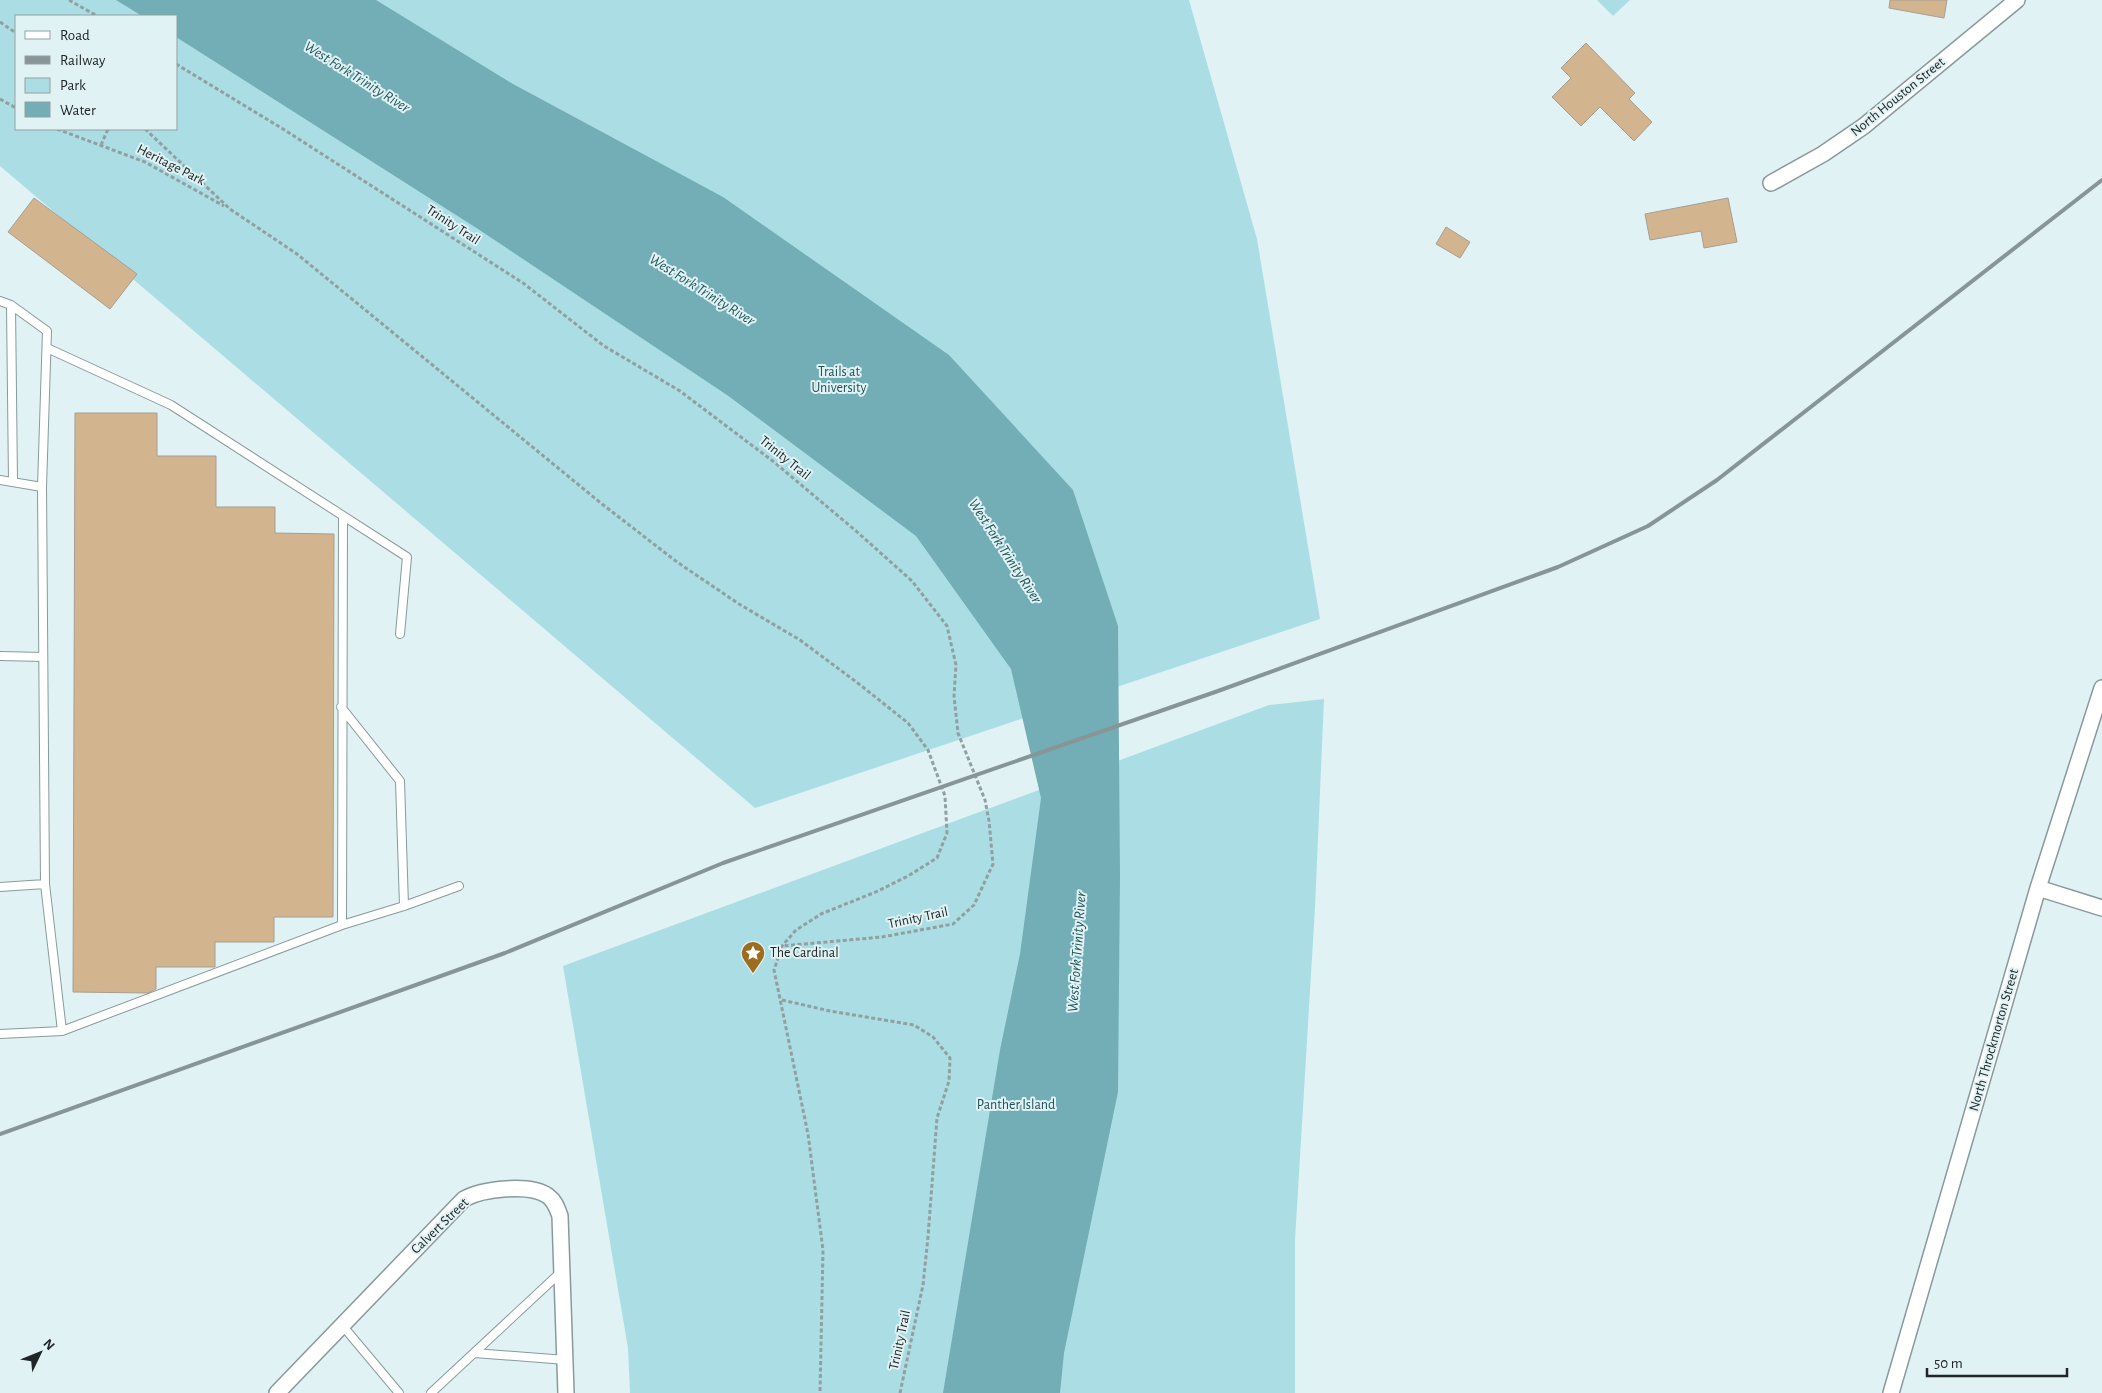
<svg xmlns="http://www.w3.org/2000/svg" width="2102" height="1393" viewBox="0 0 2102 1393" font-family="'Alegreya Sans',sans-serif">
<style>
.green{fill:#aadee4;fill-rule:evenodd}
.water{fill:#73adb5}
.building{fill:#d2b58e;stroke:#a79e93}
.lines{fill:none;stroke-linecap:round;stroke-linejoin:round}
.service-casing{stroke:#899a9c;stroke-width:10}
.minor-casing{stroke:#899a9c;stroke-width:18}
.path{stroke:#919fa0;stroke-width:3;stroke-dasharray:4 2.5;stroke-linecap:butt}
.service{stroke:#fff;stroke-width:8}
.minor{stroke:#fff;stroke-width:15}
.rail{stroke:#889596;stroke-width:4}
.labels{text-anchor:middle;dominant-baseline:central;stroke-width:4;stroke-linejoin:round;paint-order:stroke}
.street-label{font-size:14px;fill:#202627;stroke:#e0f2f4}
.park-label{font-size:14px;fill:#1d5157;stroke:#e0f2f4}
.poi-label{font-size:14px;fill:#202627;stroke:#e0f2f4;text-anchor:start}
.water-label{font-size:15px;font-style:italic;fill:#21545a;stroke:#e0f2f4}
</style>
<rect width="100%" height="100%" fill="#e0f2f4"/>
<path class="green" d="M0,0h1189l68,239 63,380 -565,189 -755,-642zM16,16h160v113h-160z
M1597,0h33l-17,16z
M1324,699l-9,209 -20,332v153h-665l-2,-45 -65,-382 706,-261z"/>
<path class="water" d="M116,0h260l137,84 210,113 226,158 124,135 45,136 2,250 -2,216 -54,261 -4,40h-117l57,-343 20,-96 21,-156 -30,-129 -95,-133 -189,-141 -249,-166 -302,-192v-21h-34z"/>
<path class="building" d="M1890,0h57l-3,18 -55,-10z
M1586,43l49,50 -6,6 23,23 -18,19 -34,-34 -19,19 -29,-29 19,-19 -10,-10z
M34,198l103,76 -27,35 -102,-77z
M1728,198l9,44 -33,6 -3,-17 -51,9 -5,-26z
M1446,227l24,15 -10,16 -24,-14z
M75,413h82v43h59v51h59v26l59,1 -1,383h-59v25h-59v25h-59v22l-8,4 -75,-1z"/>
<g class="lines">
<g class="service-casing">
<path id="service" d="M0,301l11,4 36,26 -5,156 -42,-7
M11,305l2,177
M47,348l124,57 236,152 -7,77
M0,656l43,1
M341,707l59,74 4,125 -62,19 1,-409
M45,884l17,147 280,-106
M0,887l45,-3 -3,-397
M404,906l55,-20
M0,1034l62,-3
M342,1325l57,68
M474,1353l92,7
M431,1393l131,-122"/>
</g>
<g class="minor-casing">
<path id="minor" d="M1771,183l52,-29 41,-28 153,-126
M2038,888l64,20
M277,1393l187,-194c18,-10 66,-16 84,-3 7,5 9,12 12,20l6,177
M1891,1393l147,-505 64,-200"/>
</g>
<path class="path" d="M69,0l28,16
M0,22l16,11
M176,64l107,65 240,154 81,63 76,45 94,71 82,69 56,50 35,45 9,39 -2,31 4,37 27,67 4,21 4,43 -19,41 -21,19 -71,13 -100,9
M0,99l16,9
M57,129l88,33 79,44
M145,129l85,80 67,45 305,250 75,58 62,42 61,36 59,44 49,39 20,27 17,46 2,37 -10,25 -29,18 -30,15 -57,23 -25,16 -14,16 -8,24 34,164 15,116 -3,143
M101,145l7,-16
M782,1000l48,11 84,14 19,12 17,21 -1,23 -12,37 -9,119 -5,48 -23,108"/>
<use href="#service" class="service"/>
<use href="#minor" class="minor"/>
<path class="rail" d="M0,1134l505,-181 218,-90 495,-172 340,-124 90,-41 69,-46 385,-300"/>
</g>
<defs>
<g id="sight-pin" transform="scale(1.25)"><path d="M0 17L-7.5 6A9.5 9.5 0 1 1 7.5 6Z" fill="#9d6d1f" stroke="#e0f2f4"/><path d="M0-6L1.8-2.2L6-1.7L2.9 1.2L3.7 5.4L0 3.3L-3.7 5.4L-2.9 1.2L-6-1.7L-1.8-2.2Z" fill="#fff"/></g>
</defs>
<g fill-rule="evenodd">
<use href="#sight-pin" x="753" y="953"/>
</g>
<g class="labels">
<g class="street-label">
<text transform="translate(1898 97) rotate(-39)">North Houston Street</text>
<text transform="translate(171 165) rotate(27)">Heritage Park</text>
<text transform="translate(453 225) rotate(33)">Trinity Trail</text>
<text transform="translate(785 458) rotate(39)">Trinity Trail</text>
<text transform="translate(918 918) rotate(-12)">Trinity Trail</text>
<text transform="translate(1994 1040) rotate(-74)">North Throckmorton Street</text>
<text transform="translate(440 1226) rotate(-44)">Calvert Street</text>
<text transform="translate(900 1340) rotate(-78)">Trinity Trail</text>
</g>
<g class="park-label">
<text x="839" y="372">Trails at<tspan x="839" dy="16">University</tspan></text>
<text x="1016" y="1105">Panther Island</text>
</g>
<g class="poi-label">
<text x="770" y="953">The Cardinal</text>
</g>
<g class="water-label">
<text transform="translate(357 77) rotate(32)">West Fork Trinity River</text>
<text transform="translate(702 290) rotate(32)">West Fork Trinity River</text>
<text transform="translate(1005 551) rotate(57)">West Fork Trinity River</text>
<text transform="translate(1077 952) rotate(-86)">West Fork Trinity River</text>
</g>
</g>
<rect x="15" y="15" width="162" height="115" fill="#e0f2f4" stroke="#93a0a2"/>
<rect x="25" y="31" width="25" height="8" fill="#ffffff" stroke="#93a0a2"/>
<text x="60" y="40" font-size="15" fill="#202627">Road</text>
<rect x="25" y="56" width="25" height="8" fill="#889596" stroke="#93a0a2"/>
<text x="60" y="65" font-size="15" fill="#202627">Railway</text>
<rect x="25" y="78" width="25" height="15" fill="#aadee4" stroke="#93a0a2"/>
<text x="60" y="90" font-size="15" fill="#202627">Park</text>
<rect x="25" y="102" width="25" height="15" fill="#73adb5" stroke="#93a0a2"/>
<text x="60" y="115" font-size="15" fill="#202627">Water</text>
<g transform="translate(40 1353) rotate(47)" stroke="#e0f2f4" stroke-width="4" paint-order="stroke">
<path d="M0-4L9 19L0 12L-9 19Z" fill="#202627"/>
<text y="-8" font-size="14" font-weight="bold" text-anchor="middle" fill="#202627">N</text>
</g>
<path d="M1927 1368v8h140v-8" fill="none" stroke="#202627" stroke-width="2.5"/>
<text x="1934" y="1368" font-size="15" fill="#202627" stroke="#e0f2f4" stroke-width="4" paint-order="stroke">50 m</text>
</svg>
